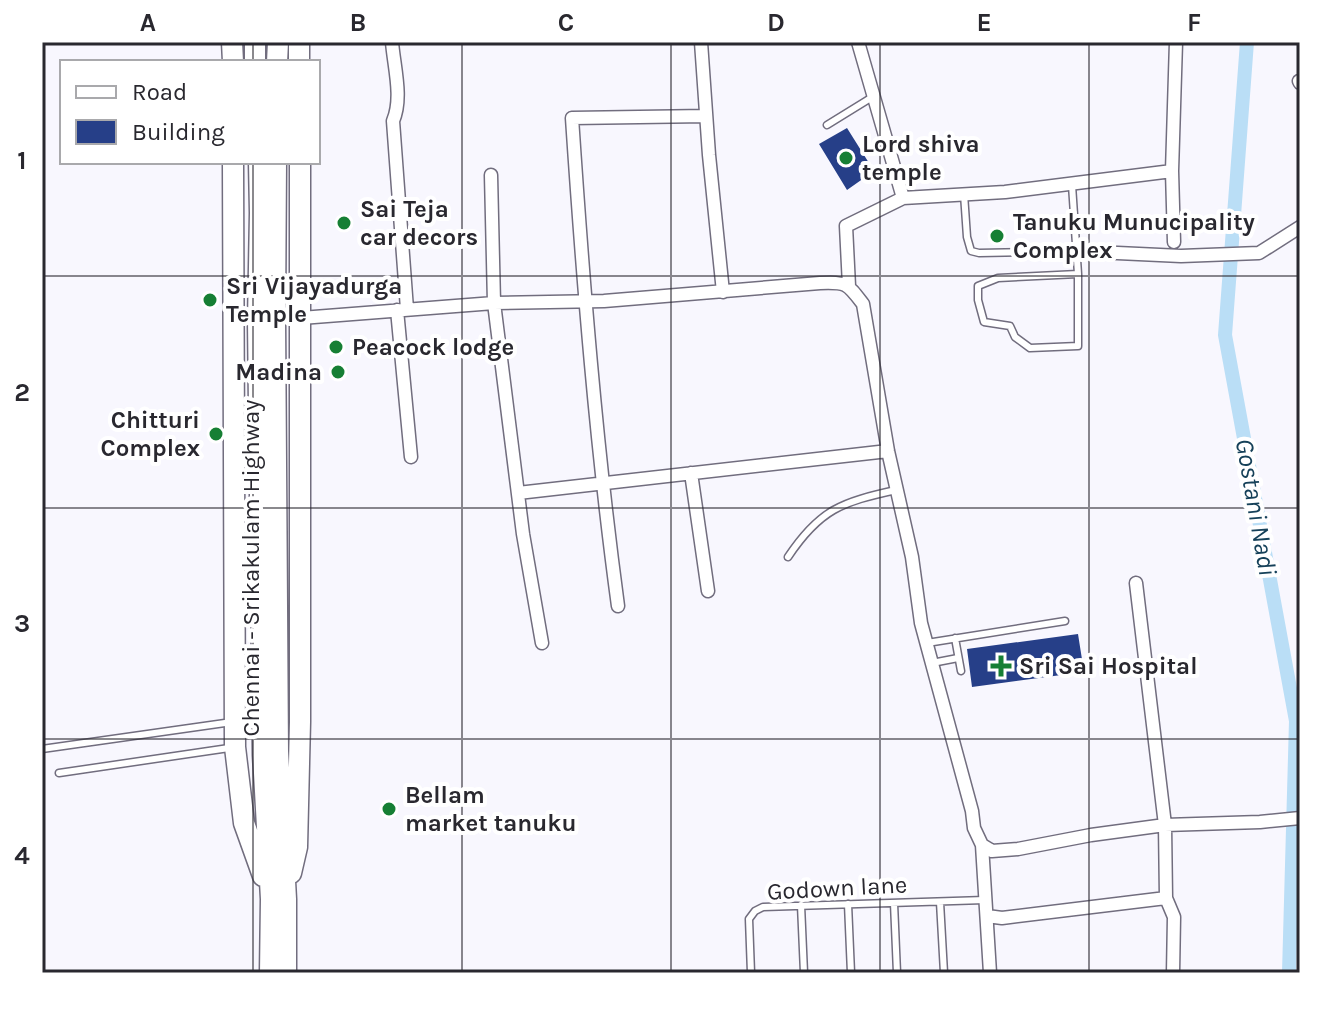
<svg xmlns="http://www.w3.org/2000/svg" width="1342" height="1015" viewBox="0 0 1342 1015" font-family="Karla,sans-serif">
<style>
.lines{fill:none;stroke-linecap:round;stroke-linejoin:round}
.canal{stroke:#badef6;stroke-width:14}
.building{fill:#263f88}
.service-casing{stroke:#716d7e;stroke-width:9}
.minor-casing{stroke:#716d7e;stroke-width:15}
.trunk-casing{stroke:#716d7e;stroke-width:23}
.service{stroke:#fff;stroke-width:6}
.minor{stroke:#fff;stroke-width:12}
.trunk{stroke:#fff;stroke-width:20}
.grid{fill:none;stroke:#29282f;stroke-width:2;stroke-opacity:0.55}
.poi-dot{fill:#167f34;stroke:#fff;stroke-width:3}
.labels{text-anchor:middle;dominant-baseline:central;stroke-width:8;stroke-linejoin:round;paint-order:stroke}
.poi-label{font-size:24px;font-weight:bold;fill:#29282f;stroke:#fff;text-anchor:start}
.street-label{font-size:24px;fill:#29282f;stroke:#fff}
.water-label{font-size:26px;font-style:italic;fill:#164159;stroke:#fff}
.neatline{fill:none;stroke:#29282f;stroke-width:3}
.grid-label{font-size:26px;text-anchor:middle;font-weight:bold;fill:#29282f}
</style>
<rect width="100%" height="100%" fill="#f8f7fe"/>
<g class="lines">
<path class="canal" d="M1247,42l-22,293 71,386 -7,252"/>
</g>
<path class="building" d="M847,128l27,43 -27,19 -28,-46z
M1078,634l6,38 -112,15 -5,-38z"/>
<g class="lines">
<g class="service-casing">
<path id="service" d="M827,125l47,-29
M1072,185l6,89v72l-48,2 -15,-11 -5,-11 -26,-4 -6,-22v-14l20,-8 80,-4
M964,194l3,43 4,14 8,2 96,-2
M788,557c32,-48 54,-55 108,-67
M955,638l6,33
M927,643l138,-22
M932,663l26,-5
M42,749l190,-27
M59,773l170,-25
M940,902l4,71
M894,903l3,70
M848,904l3,69
M801,905l3,68
M751,973l-2,-54 6,-8 8,-4 222,-7"/>
</g>
<g class="minor-casing">
<path id="minor" d="M392,42c2,25 11,56 1,79l14,188
M701,42l8,113 14,137
M858,42l45,156
M1299,81l1,2
M491,175l3,128 29,231 19,109
M1174,242l-2,-71 4,-129
M1075,251l106,5 78,-3 41,-26
M849,286l-3,-60 57,-28 102,-6 167,-21
M397,310l14,147
M301,318l193,-15 110,-2 216,-18c27,-1 27,0 43,21l25,147 24,106 9,66 51,188 2,17 8,17 10,6 26,-2 73,-14 74,-10 95,-3 40,-4
M691,473l17,118
M518,493l370,-42
M1136,583l29,242 1,73 8,19 -1,56
M618,606c-22,-162 -35,-324 -46,-488l134,-2
M982,845l8,128
M987,916l15,2 164,-20"/>
</g>
<g class="trunk-casing">
<path id="trunk" d="M232,42l1,20
M299,42v20
M255,62v-20
M277,62l1,-20
M233,162l2,585 9,76 19,53
M259,162l1,51 -2,108 5,434 8,144 -1,74
M276,162l-1,156 3,433 8,148v74
M291,873l6,-26 3,-125v-560"/>
</g>
<use href="#service" class="service"/>
<use href="#minor" class="minor"/>
<use href="#trunk" class="trunk"/>
</g>
<path class="grid" d="M253,42v20M462,42v931M671,42v931M880,42v931M1089,42v931M253,162v811M42,276h1258M42,508h1258M42,739h1258"/>
<g class="poi-dot">
<circle cx="846" cy="158" r="8"/>
<circle cx="344" cy="223" r="8"/>
<circle cx="997" cy="236" r="8"/>
<circle cx="210" cy="300" r="8"/>
<circle cx="336" cy="347" r="8"/>
<circle cx="338" cy="372" r="8"/>
<circle cx="216" cy="434" r="8"/>
<path d="M997 654h8v8h8v8h-8v8h-8v-8h-8v-8h8z"/>
<circle cx="389" cy="809" r="8"/>
</g>
<g class="labels">
<g class="poi-label">
<text x="862" y="144">Lord shiva<tspan x="862" dy="28">temple</tspan></text>
<text x="360" y="209">Sai Teja<tspan x="360" dy="28">car decors</tspan></text>
<text x="1013" y="222">Tanuku Munucipality<tspan x="1013" dy="28">Complex</tspan></text>
<text x="226" y="286">Sri Vijayadurga<tspan x="226" dy="28">Temple</tspan></text>
<text x="352" y="347">Peacock lodge</text>
<text x="322" y="372" text-anchor="end">Madina</text>
<text x="200" y="420" text-anchor="end">Chitturi<tspan x="200" dy="28">Complex</tspan></text>
<text x="1019" y="666">Sri Sai Hospital</text>
<text x="405" y="795">Bellam<tspan x="405" dy="28">market tanuku</tspan></text>
</g>
<g class="street-label">
<text transform="translate(251 568) rotate(-90)">Chennai - Srikakulam Highway</text>
<text transform="translate(837 888) rotate(-3)">Godown lane</text>
</g>
<g class="water-label">
<text transform="translate(1256 507) rotate(80)">Gostani Nadi</text>
</g>
</g>
<rect width="1342" height="1015" fill="none" stroke="#ffffff" stroke-width="88"/>
<rect x="60" y="60" width="260" height="104" fill="#ffffff" stroke="#a9a9ac" stroke-width="2"/>
<rect x="76" y="86" width="40" height="12" fill="#ffffff" stroke="#a9a9ac" stroke-width="2"/>
<text x="132" y="100" font-size="24" fill="#29282f">Road</text>
<rect x="76" y="120" width="40" height="24" fill="#263f88" stroke="#a9a9ac" stroke-width="2"/>
<text x="132" y="140" font-size="24" fill="#29282f">Building</text>
<rect x="44" y="44" width="1254" height="927" class="neatline"/>
<g class="grid-label">
<text x="148" y="31">A</text>
<text x="358" y="31">B</text>
<text x="566" y="31">C</text>
<text x="776" y="31">D</text>
<text x="984" y="31">E</text>
<text x="1194" y="31">F</text>
<text x="22" y="169">1</text>
<text x="22" y="401">2</text>
<text x="22" y="632">3</text>
<text x="22" y="864">4</text>
</g>
</svg>
